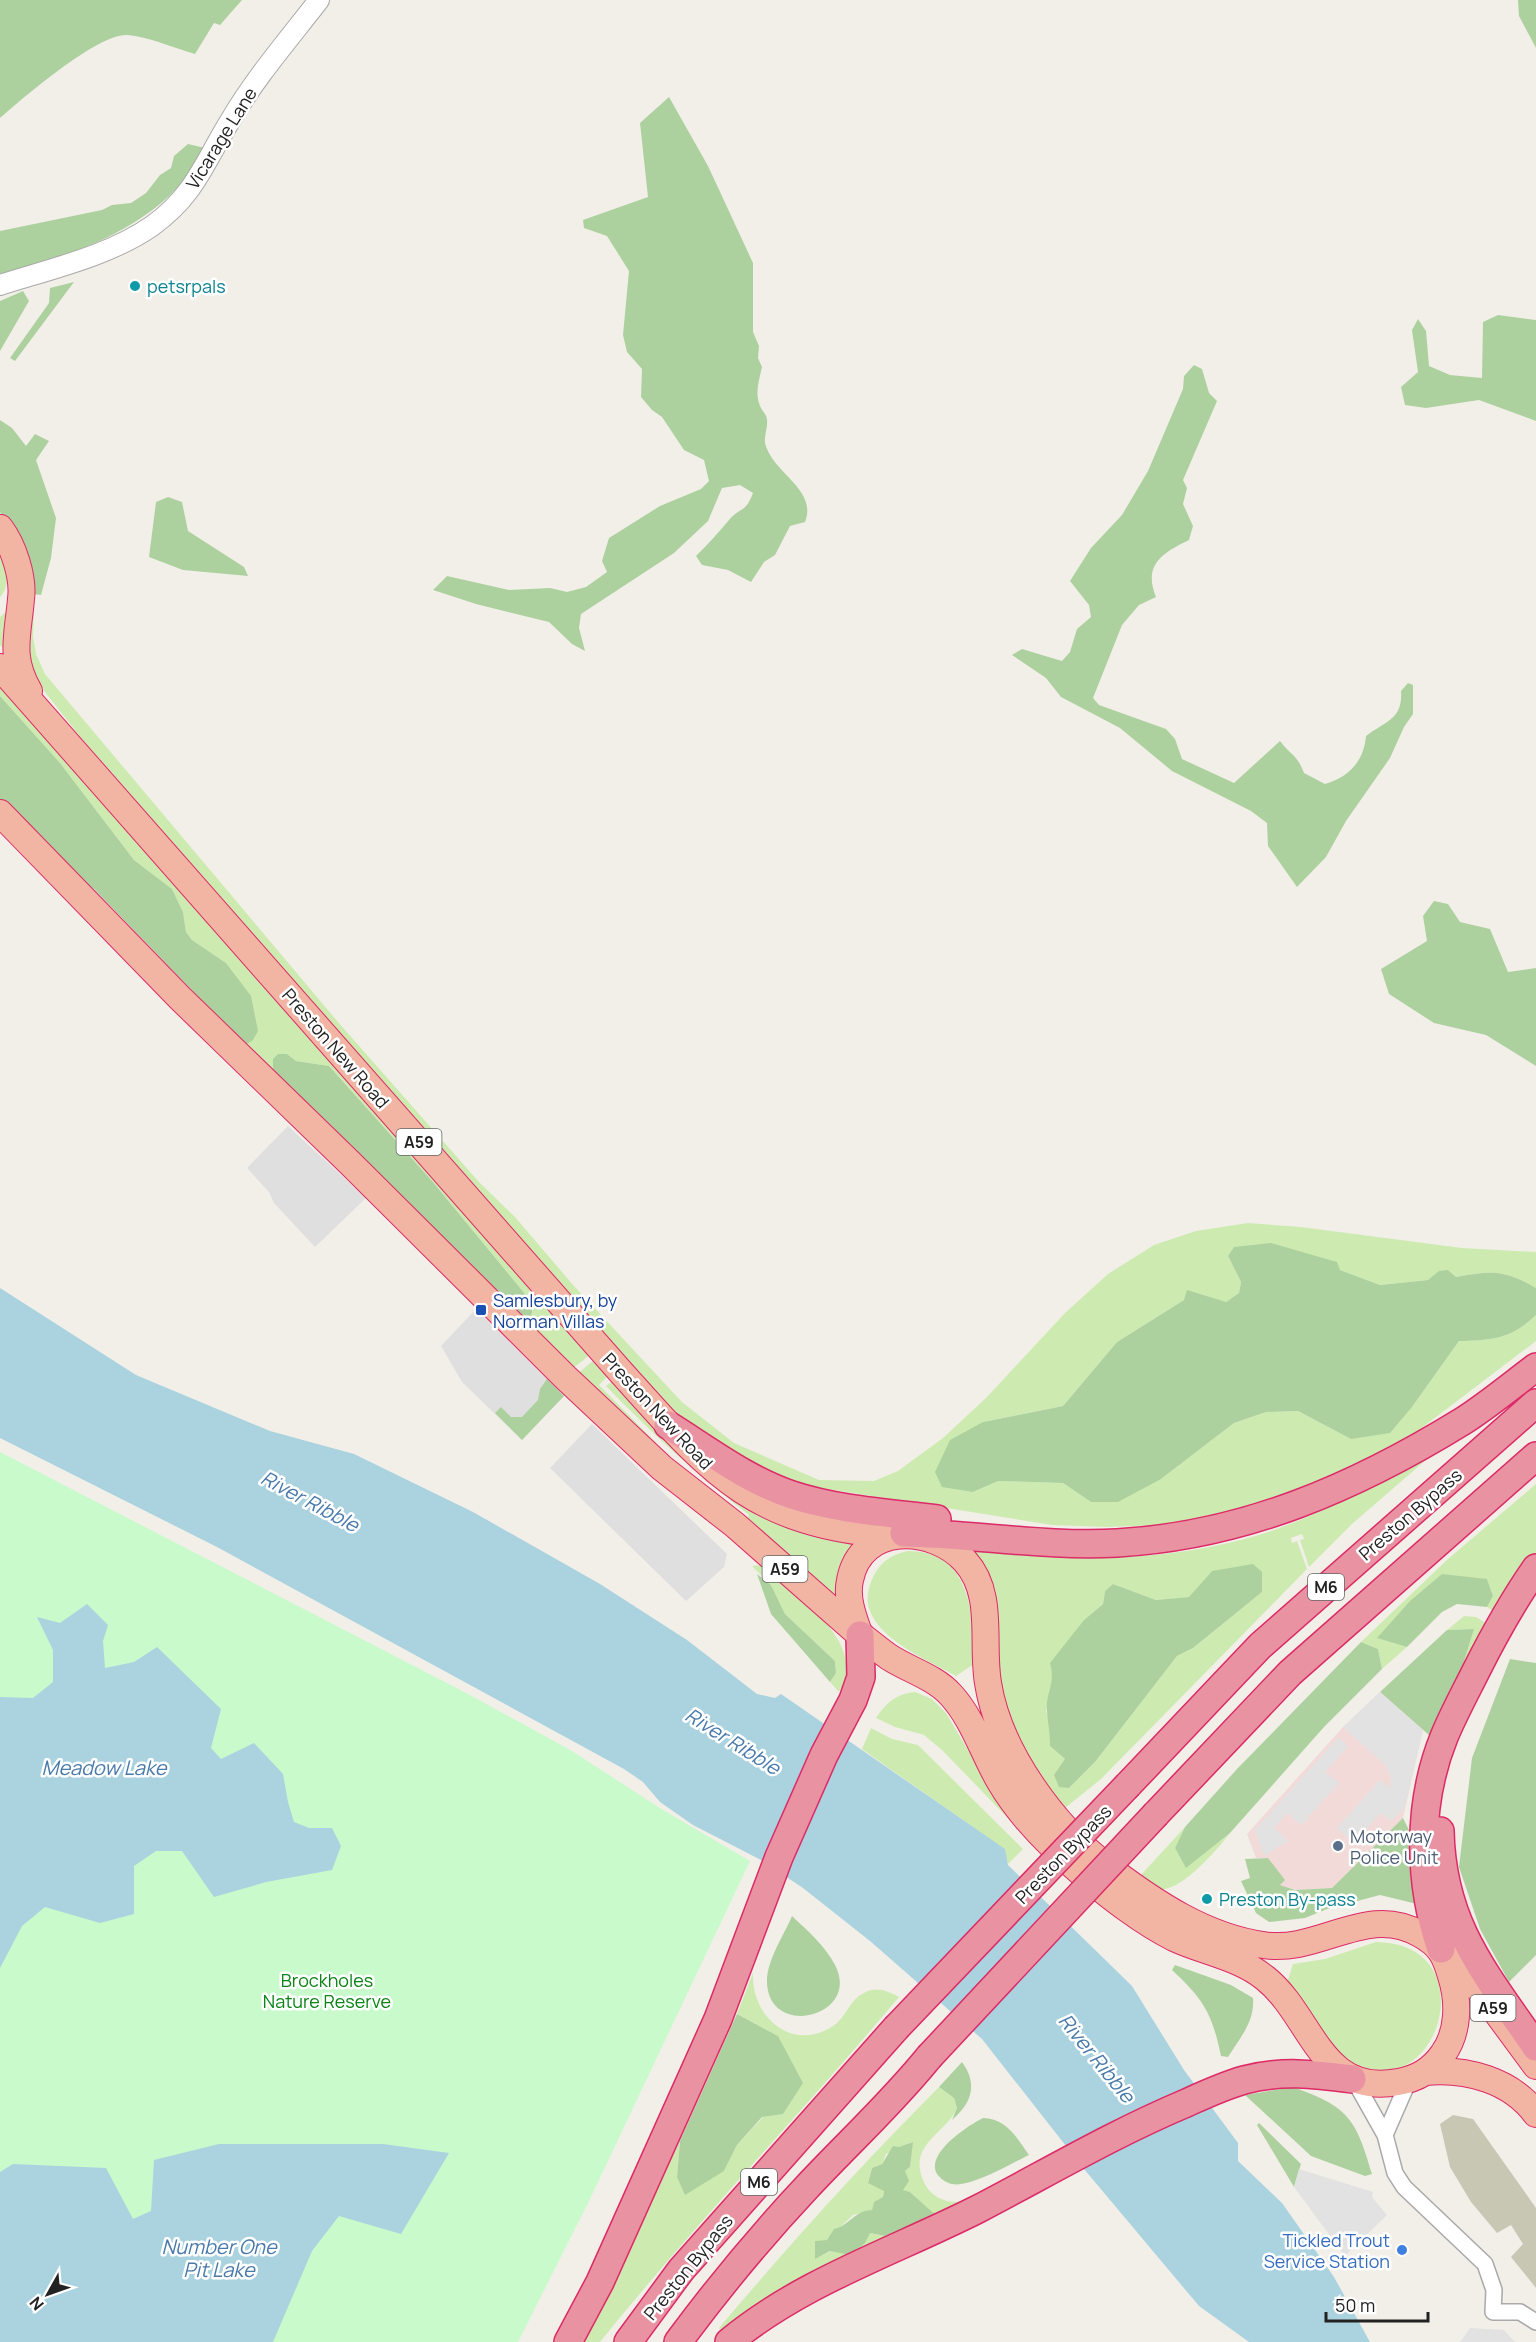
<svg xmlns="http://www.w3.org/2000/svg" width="1536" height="2342" viewBox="0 0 1536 2342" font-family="Manrope,sans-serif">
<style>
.residential{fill:#e0dfdf}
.commercial{fill:#f2dad9}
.construction{fill:#c7c7b4}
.grass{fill:#cdebb0;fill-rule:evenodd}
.forest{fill:#add19e}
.park{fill:#c8facc}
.parking{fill:#e2e2e2}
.water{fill:#aad3df}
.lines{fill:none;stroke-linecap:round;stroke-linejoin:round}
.minor-casing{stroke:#a9a9a9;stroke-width:18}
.tertiary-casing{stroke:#a9a9a9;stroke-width:22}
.trunk-casing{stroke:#dc2a67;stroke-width:28}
.motorway-casing{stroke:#dc2a67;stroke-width:30}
.minor{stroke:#fff;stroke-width:15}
.tertiary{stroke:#fff;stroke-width:20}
.trunk{stroke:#f2b4a3;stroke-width:26}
.motorway{stroke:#e892a2;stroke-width:27}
.motorway-bridge-casing{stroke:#dc2a67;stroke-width:30;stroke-linecap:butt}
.motorway-bridge{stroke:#e892a2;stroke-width:27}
.culture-dot{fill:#0f9aa8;stroke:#fff;stroke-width:2}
.transit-dot{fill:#1a4fb4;stroke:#fff;stroke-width:2}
.service-dot{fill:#5c6f8a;stroke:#fff;stroke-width:2}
.shop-dot{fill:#3f7fe0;stroke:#fff;stroke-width:2}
.labels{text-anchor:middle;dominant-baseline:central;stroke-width:5;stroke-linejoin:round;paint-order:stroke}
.shield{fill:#fff;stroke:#646464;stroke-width:1.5}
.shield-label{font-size:16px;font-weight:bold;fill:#222}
.street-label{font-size:18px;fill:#222;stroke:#fff}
.culture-label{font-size:18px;fill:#0d838f;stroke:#fff;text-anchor:start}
.transit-label{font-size:18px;fill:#164399;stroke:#fff;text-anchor:start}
.service-label{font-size:18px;fill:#4e5e75;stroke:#fff;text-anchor:start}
.park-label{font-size:18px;fill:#0c8416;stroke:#fff}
.shop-label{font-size:18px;fill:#366cbe;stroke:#fff;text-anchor:end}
.water-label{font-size:20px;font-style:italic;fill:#4a7aab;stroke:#fff}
</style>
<rect width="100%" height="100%" fill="#f2efe9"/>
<path class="residential" d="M288,1126l78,72 -51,49 -41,-44 -5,-11 -22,-24z
M476,1309l88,87 -42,44 -60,-58 -21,-36z
M592,1424l135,130 -3,13 -38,34 -136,-133z"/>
<path class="commercial" d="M1380,1692l43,38 -20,88 -71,70 -37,2 -15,-5 4,-5 -16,-22h-12l-9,-24 96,-107z"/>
<path class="construction" d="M1453,2115l20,4 63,89v80l-25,-31 12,-13 -12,-19 -14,8 -26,-31 -21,-35 -10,-43z"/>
<path class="grass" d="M0,549c6,14 12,36 0,48z
M28,607l6,2 -1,27 3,18 9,20 293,348 141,160 36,35 59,69 108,116 52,41 85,37 55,1 24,-10 45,-33 44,-41 78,-84 43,-39 46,-29 42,-14 52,-8 53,4 161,21 74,4v36c-32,-19 -45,-17 -80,-11l-8,-7 -20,10 -48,5 -40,-15 -112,-14 13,26 -2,11 -13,9 -42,-2 -67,42 -54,64 -80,16 -10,70 25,-11 65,2 28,19 70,-23 73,-56 32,-11 32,-1 53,28 61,-32 47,-66c33,-1 52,-2 77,-26v26l-117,89 -66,36 -97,41 -63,17 -87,3 -54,-2 -255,-41 -49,-19 -42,-27 -38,-31 -586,-668 -49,-62 -8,-16z
M9,609l-1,45 -8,-9v-28z
M0,682l590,673 -18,14 -51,-51 12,-7 -3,-11 -98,-119 -103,-115 -33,-5 -9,-7 -14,17 -31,-29 16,-11 -32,-68 -34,-23 -6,-8 -3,-20 -11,-23 -38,-29 -74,-97 -60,-67z
M594,1360l13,17 -8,8 80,81 62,47 -3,4 -59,-46 -102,-97z
M611,1382l47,51 36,33 164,76 -20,59 -94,-79 5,-7c-51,-40 -98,-82 -143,-129z
M1425,1457l2,2 -75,65 -43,43 -9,-27 4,-1 -2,-5 -11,4 1,5 5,-2 10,28 -206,210 -36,29 -23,-27 -28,-46 -18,-58 -29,-125c35,0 70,6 105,6 68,1 137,-6 202,-28 52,-18 102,-47 151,-73zM1212,1571l50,21 -69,56 -16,8 -82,106 -26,26 -4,-29 -15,-13 1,-23 -5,-12 8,-35 30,-56 19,-16 2,-13 8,-7 43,16 34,-3z
M1536,1484v68l-40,61 -9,-6 6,-11 -6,-17 -109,59 29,9 -25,22 -4,-20 -17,-7 87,-83z
M908,1551c64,0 64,64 69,111l-21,14c-31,-18 -105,-46 -85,-94 7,-18 18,-27 37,-31z
M761,1565c30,25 90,65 86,110 -1,5 -5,12 -8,17l-9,-10 6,-9 -1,-12 -50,-47 -14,-29 -19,-19z
M1464,1616l12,1 14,9 -42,86 25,-83 -26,1z
M915,1692l17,7 14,14 47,79 39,51 -90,-93 -18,-15 -29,-8 -19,-9c11,-16 20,-24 39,-26z
M871,1728l21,11 26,6 105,104 -15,15 -4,-15 -142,-100z
M1185,1827l-10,21 11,19 44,-34c-12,16 -49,59 -70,56 -7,-2 -14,-9 -20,-13z
M1376,1942c117,1 58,182 -35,114 -23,-17 -38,-49 -54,-73l6,-19 32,-5z
M753,1973c-2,44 39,80 80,53 13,-8 16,-26 31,-33 12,-7 23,-2 35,4 -98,117 -203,226 -299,345h-17l97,-201 -3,36 47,-6 13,-26 26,-28 15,-81 -41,-22z
M939,2087l15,11 3,10c-10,24 -45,35 -36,66 2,8 6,15 12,20 13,10 25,9 40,5l-35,18 -28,-25 -8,-2 3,-19 5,-4 2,-25 -26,12 -4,10 -10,4 -4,14 16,8 -1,7 -8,5 -3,8 -19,5 -26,25 -11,18 54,-25 15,3 19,-8 -1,4 -178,103 -6,-7c70,-83 143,-164 220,-241z"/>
<path class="forest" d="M0,0h242l-22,25 -6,-2 -19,31c-21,-6 -46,-17 -67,-19 -29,-3 -105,63 -128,83z
M1518,0h18v48l-17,-32z
M669,97l39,69 45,97v69l6,14 -1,12 4,9c-3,14 -8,27 -1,41 2,4 6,7 6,12 1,7 -3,16 -2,23 7,30 53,46 40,79l-15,4 -15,29 -11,7 -13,20 -23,-12 -26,-5 -6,-9c12,-12 22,-23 33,-36 12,-14 16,-6 24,-27l-13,-8 -18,3 -14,33 -34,32 -93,61 -2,14 6,23 -13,-7 -23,-22 -73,-18 -43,-14 14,-14 62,14 41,-2 17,4 19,-5 21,-15 -5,-11 7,-23 51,-32 41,-17 8,-8 -5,-21 -20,-10 -22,-33 -10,-7 -11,-13 1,-28 -15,-17 -4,-17 6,-64 -22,-35 -23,-8 -1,-8 65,-23 -8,-74z
M188,144l17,4c-40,79 -127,103 -205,130v-47l102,-21 10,-5 19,-2 15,-10 14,-18 11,-7 3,-12z
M74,282l-59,79 -5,-3 39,-55 1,-15z
M23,291l6,10 -29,50v-50z
M1498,315l38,5v101l-57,-21 -53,8 -21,-3 -4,-18 17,-15 -6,-42 6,-11 8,12 3,35 21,9 32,3 1,-56z
M1194,365l8,4 7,24 8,8 -34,79 4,8 -4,16 10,22 -4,14c-27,13 -46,25 -33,57l-17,8 -17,20 -29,73 6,7 67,24 9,10 7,20 52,24 46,-42c11,15 17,13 24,32l21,11c24,-7 39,-23 41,-48 20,-15 37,-17 35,-45l7,-8 5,2v29l-9,13 -14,31 -44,63 -20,36 -29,30 -29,-41 -1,-23 -16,-12 -79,-40 -52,-43 -59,-31 -15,-19 -34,-23 10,-6 40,12 8,-9 7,-23 14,-12 -2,-12 -19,-24 21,-33 31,-33 26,-44 35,-82 1,-13z
M0,420l12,8 14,18 9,-12 14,7 -13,19 20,58 -5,40 -10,37 -8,-1 -11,-45 -22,-37z
M168,497l14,5 6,29 56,36 4,9 -65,-6 -34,-13 7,-55z
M0,696l60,67 74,97 38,29 11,23 3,20 6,8 34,23 25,33 7,35 -5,9 -6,4 -5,-2 -148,-153 -11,-7 -83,-82z
M1434,901l14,3 12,18 30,7 18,43 28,-4v98l-50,-31 -52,-12 -45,-29 -8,-25 46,-28 -4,-25z
M278,1054h9l9,7 33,5 103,115 98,119c2,9 5,14 -4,19l-5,-1 -248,-247v-12z
M1271,1243l66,19 3,8 40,15 48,-5 11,-9 9,-1 8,7c35,-6 48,-8 80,11v27c-25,24 -43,25 -77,26l-47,66 -22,26 -39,6 -53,-28 -32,1 -32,11 -73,56 -43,23h-27l-28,-19 -65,-2 -25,11 -31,-5 -7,-15 15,-32 33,-18 80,-16 54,-64 67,-42 3,-10 39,12 13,-9 2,-11 -13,-26 6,-9z
M547,1379l17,17 -42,44 -27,-27 6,-6 10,10h11l16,-17 2,-11z
M1253,1564l9,8v20l-69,56 -16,8 -82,106 -26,26 -10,-1 -5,-12 11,-16 -15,-13c0,-14 -2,-22 -3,-35 -2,-17 9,-27 3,-48l34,-43 19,-16 2,-13 8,-7 43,16 33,-3 23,-26z
M757,1574l14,11 14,29 50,47 1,12 -6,9 -59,-68z
M1442,1574l45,5 6,17 -6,11 -30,-3 -15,8 -35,35 -30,-9 33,-37z
M1474,1629l-26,83 -18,24 -50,-44 67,-62z
M1361,1642l17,7 4,20 -58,58 -94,106 -44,35 -11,-20 10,-21 52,-58z
M1510,1659l26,4v292l-27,27 -29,-53 -21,-62 13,-109z
M1403,1818l6,12 1,45 7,29 -37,-9 -53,14 -22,9 -36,4 -13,-9 -15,-32 9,-3 -5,-19 23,-1 17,22 -5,5 15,5 37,-2z
M792,1916c16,15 33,30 43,49 27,52 -68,75 -68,16 0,-21 17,-46 25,-65z
M1175,1965l56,20 22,13c2,23 -13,40 -25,59l-7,-1c-9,-43 -17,-56 -49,-86z
M737,2014l41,22 25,47 -20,31 -21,3 -25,28 -13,26 -39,24 -8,-18 3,-36z
M962,2062c16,22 10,41 -10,58l5,-12 -3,-10 -15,-11z
M1293,2087c56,20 63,32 79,87l-7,2 -54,-20 -66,-61z
M983,2118c23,0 34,20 46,37 -17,8 -59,33 -77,29 -6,-1 -12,-6 -15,-10 -12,-20 30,-48 46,-56z
M1259,2123l42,41 -7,23 -37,-62z
M913,2142l-3,25 -5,4 4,10 -6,9 7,2 28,25 -53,19 -15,-3 -5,10 -15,12 -20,-4 -15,8v-18l12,-1 7,-11c15,-3 21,-19 38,-19l2,-8 9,-5 1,-6 -16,-8 4,-15 10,-4 11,-18 6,1z"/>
<path class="park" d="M0,1452l470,243 102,56 91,59 87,51 -161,340 -71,141h-518z"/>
<path class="parking" d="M1380,1692l43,38 -18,77 -14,14 -10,-8 -28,30 -16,-15 43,-48 10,8 1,-11 -5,-11 -43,-39z
M1338,1738l10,8 -23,26 14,11 -38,42 -14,-12 -13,15 14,13 -24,15 -9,-26z
M1299,2169l74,23 -1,5 15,18 -42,41 -51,-69z
M1470,2328l34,2 11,12h-55z"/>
<path class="water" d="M0,1288l136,87 134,56 84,23 119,58 127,72 87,56 70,54 18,4 6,-4 224,155 3,16 124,121 52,84 54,73v18l44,42 52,74 36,65h-121l-50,-36 -115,-137 -102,-130 -112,-98 -67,-53 -42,-28 -68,-35 -33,-23 -17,-20 -19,-13 -407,-222 -217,-109z
M87,1604l21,21 -5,16 2,27 29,-6 23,-15 64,62 -10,39 10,11 33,-16 29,31 5,28 6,20 15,6h23l9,18 -9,24 -66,12 -52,15 -32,-46h-26l-22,15v48l-34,9 -55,-16 -23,19 -22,42v-271l33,1 20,-16v-32l-16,-33 23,6z
M219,2144h164l66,9 -48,81 -62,-18 -27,35 -39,91h-273v-170l13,-8 93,4 27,51 18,-8 3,-51z"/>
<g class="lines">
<g class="minor-casing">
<path id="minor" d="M1354,2080l31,55 10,38 9,14 81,77 9,26 -1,22h27l16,10
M1385,2135l24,-55"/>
</g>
<g class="tertiary-casing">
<path id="tertiary" d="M0,285c50,-16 109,-29 152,-59 43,-31 52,-63 78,-105 25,-43 59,-82 89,-121"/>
</g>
<g class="trunk-casing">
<path id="trunk" d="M0,528c13,17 24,49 21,71 -3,36 -12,58 8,92
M0,667l619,703c89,99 130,154 271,165
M0,813l180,185 171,166 214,213 97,91 73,57 125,110c10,7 19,15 29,22 20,13 46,20 62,38 22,24 32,58 49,87 21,36 53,67 85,94 27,22 57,46 89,62 30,14 65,19 91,40 47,37 55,119 133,104 19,-3 34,-12 45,-28 16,-22 16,-53 8,-78 -6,-21 -11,-31 -31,-42 -54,-31 -100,20 -157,11 -57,-8 -108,-42 -153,-76 -56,-42 -111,-117 -122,-186 -7,-41 7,-89 -23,-122 -33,-36 -104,-38 -115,19 -4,18 3,36 9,53
M1449,1958l31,32 56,76
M1425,2072c41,-4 86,8 111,42"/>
</g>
<g class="motorway-casing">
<path id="motorway" d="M668,1425c40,25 79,55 124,70 46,15 97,18 145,24
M904,1533c71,1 142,14 213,10 127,-7 239,-56 346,-122 25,-16 49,-36 73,-54
M1128,1785l132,-139 276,-243
M1156,1814l134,-141 246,-217
M1440,1831c2,94 46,143 96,216
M1441,1949c-23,-67 -24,-145 3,-212 9,-22 21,-44 32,-66 18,-36 37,-70 60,-103
M568,2342l32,-60 118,-263 61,-162 45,-102 29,-55 8,-23 -1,-42
M628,2342l53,-72 215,-242
M678,2342c40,-54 83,-106 129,-155 41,-44 84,-83 122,-130
M729,2342c72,-60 166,-91 249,-133 69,-36 135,-75 206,-105 20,-9 39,-18 60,-24 37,-10 70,-6 108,-1"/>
</g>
<use href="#minor" class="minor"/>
<use href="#tertiary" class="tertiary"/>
<use href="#trunk" class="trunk"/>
<use href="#motorway" class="motorway"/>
<g class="motorway-bridge-casing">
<path id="motorway-bridge" d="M896,2028l232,-243
M929,2057l227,-243"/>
</g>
<use href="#motorway-bridge" class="motorway-bridge"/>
</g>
<g class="culture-dot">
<circle cx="135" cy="286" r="6"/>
<circle cx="1207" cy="1899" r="6"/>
</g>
<rect class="transit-dot" x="475" y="1304" width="12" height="12" rx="3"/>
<circle class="service-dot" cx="1338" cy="1846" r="6"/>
<circle class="shop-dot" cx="1402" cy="2250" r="6"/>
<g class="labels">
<g class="shield">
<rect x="396.5" y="1129" width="45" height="26" rx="4.5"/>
<rect x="762.5" y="1556" width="45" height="26" rx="4.5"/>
<rect x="1308" y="1574" width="36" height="26" rx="4.5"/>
<rect x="1470.5" y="1995" width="45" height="26" rx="4.5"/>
<rect x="741" y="2169" width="36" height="26" rx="4.5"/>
</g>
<g class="shield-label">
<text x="419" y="1142">A59</text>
<text x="785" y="1569">A59</text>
<text x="1326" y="1587">M6</text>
<text x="1493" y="2008">A59</text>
<text x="759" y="2182">M6</text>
</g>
<g class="street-label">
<text transform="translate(221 138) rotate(-58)">Vicarage Lane</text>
<text transform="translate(336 1048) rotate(49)">Preston New Road</text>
<text transform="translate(658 1411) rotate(47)">Preston New Road</text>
<text transform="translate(1410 1514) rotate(-41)">Preston Bypass</text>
<text transform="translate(1063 1854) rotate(-46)">Preston Bypass</text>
<text transform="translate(688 2267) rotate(-51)">Preston Bypass</text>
</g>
<g class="culture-label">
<text x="147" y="286">petsrpals</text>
<text x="1219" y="1899">Preston By-pass</text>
</g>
<g class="transit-label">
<text x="493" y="1300">Samlesbury, by<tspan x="493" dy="21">Norman Villas</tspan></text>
</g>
<g class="service-label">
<text x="1350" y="1836">Motorway<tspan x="1350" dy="21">Police Unit</tspan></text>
</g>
<g class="park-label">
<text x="327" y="1980">Brockholes<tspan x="327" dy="21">Nature Reserve</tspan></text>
</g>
<g class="shop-label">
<text x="1390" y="2240">Tickled Trout<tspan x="1390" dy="21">Service Station</tspan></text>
</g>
<g class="water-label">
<text transform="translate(310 1501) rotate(28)">River Ribble</text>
<text transform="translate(733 1741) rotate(32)">River Ribble</text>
<text x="104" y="1767">Meadow Lake</text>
<text transform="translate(1097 2058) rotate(51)">River Ribble</text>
<text x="219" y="2246">Number One<tspan x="219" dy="23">Pit Lake</tspan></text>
</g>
</g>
<g transform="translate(48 2294) rotate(230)" stroke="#ffffff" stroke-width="4.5" paint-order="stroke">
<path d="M0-4.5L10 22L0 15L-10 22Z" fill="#222222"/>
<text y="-9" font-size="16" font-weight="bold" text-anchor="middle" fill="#222222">N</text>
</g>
<path d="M1326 2312v9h102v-9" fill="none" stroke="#222222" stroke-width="3"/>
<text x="1335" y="2312" font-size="18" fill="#222222" stroke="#ffffff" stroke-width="4.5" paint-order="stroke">50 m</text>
</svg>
